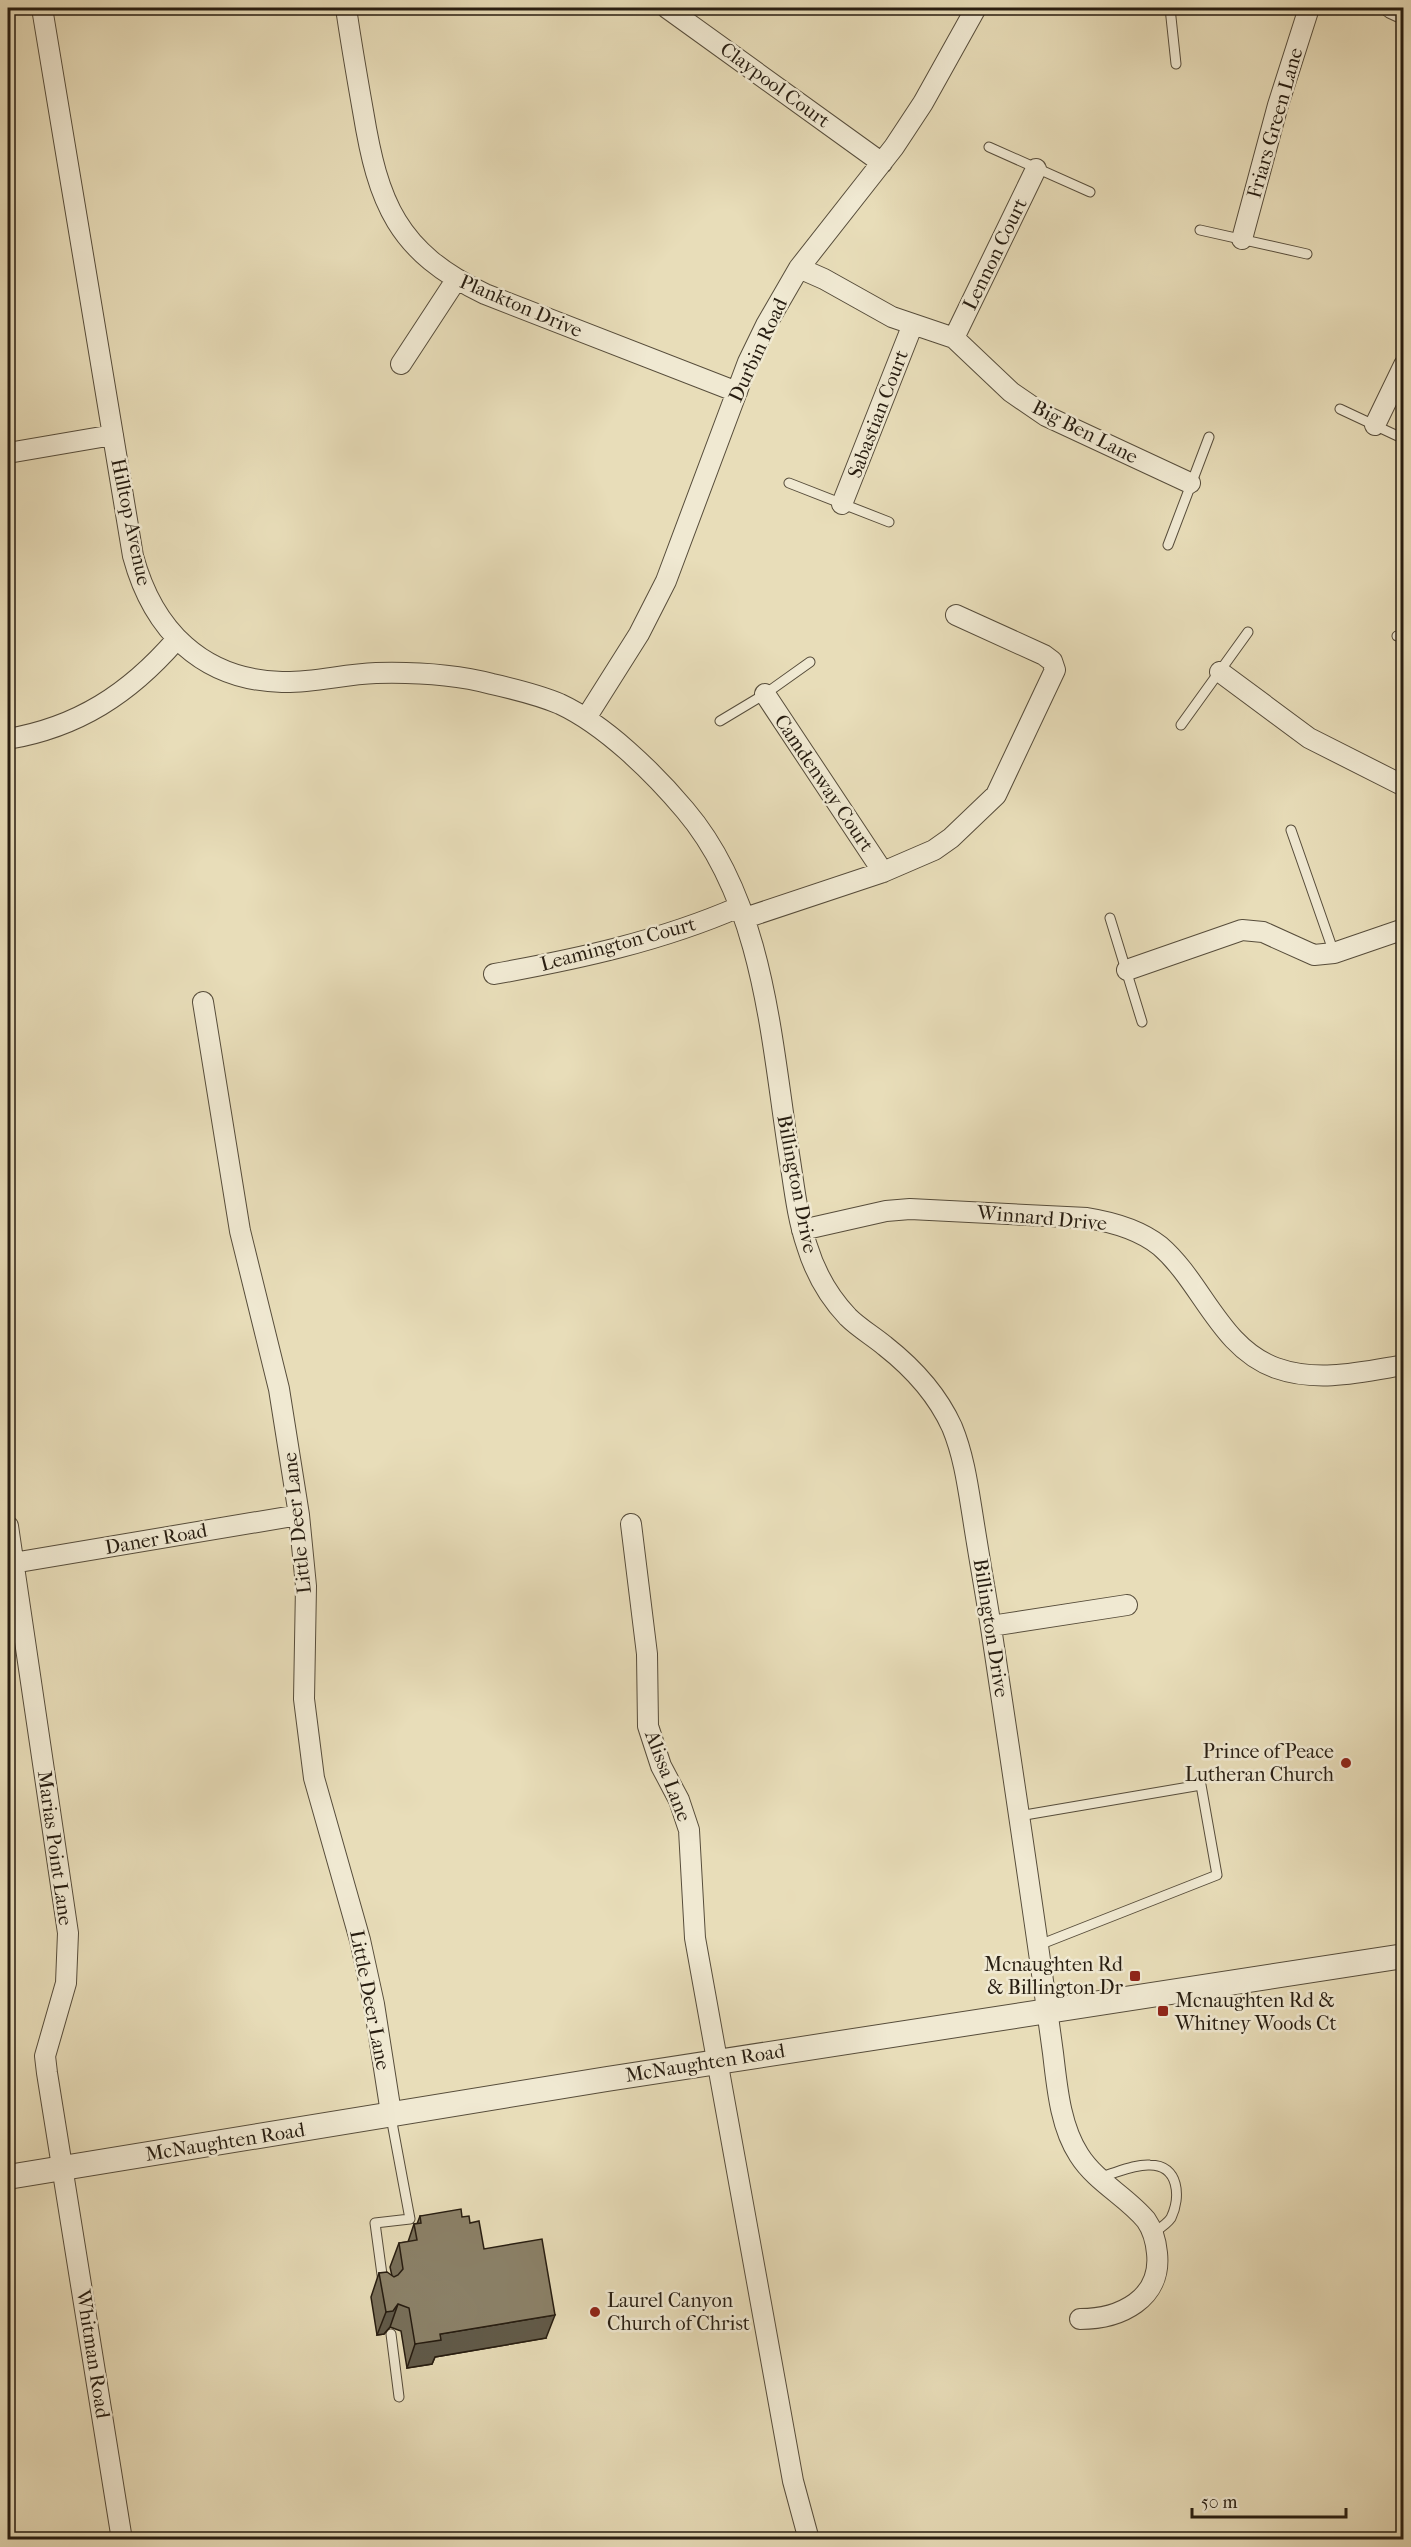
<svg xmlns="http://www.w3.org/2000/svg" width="1411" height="2547" viewBox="0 0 1411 2547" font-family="'IM FELL French Canon',serif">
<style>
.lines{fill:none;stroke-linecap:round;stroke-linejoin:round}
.service-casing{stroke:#574d3b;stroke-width:11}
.minor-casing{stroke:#574d3b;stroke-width:22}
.tertiary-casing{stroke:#574d3b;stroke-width:26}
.service{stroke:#f0e9d2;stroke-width:9}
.minor{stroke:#f0e9d2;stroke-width:20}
.tertiary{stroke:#f0e9d2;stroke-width:24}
.wall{fill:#786f59;stroke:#271d11;stroke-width:1.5}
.shaded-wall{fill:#615a49;stroke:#271d11;stroke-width:1.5}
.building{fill:#8b8168;stroke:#271d11;stroke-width:1.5}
.poi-dot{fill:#8f2418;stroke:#f0e9d2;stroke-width:2}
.labels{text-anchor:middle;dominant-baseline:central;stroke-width:5;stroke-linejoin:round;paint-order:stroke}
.street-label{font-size:20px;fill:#271d11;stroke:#f0e9d2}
.poi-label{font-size:20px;fill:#271d11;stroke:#f0e9d2;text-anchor:end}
</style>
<rect width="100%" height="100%" fill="#e8ddb9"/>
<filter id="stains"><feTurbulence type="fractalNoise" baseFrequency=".00333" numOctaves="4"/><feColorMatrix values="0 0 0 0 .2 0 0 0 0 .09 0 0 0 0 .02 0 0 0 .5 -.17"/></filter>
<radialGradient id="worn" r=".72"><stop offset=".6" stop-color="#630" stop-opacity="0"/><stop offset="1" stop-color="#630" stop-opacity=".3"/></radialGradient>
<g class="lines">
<g class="service-casing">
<path id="service" d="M1170,8l6,56
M989,147l101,45
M1200,230l107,24
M1340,409l64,30
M789,483l100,39
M1168,545l41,-108
M1397,636l7,-1
M720,721l45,-27 45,-32
M1181,725l67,-93
M1291,830l43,123
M1110,918l32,104
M1019,1816l182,-31 16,90 -178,70
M1100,2177c16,-4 34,-13 50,-12 29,0 31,32 21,53 -4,6 -12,11 -18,15
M383,2282l-8,-59 35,-4 -19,-102
M391,2334l8,63"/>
</g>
<g class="minor-casing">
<path id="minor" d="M42,8l91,548c20,74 69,124 149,126 31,1 62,-8 94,-9 39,-1 78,1 116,11 22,5 47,11 68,20 45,21 93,68 125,106 79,93 86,229 104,344 5,31 8,63 18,92 8,26 22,51 41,71 11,11 25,19 37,29 28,22 52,48 67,81 12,29 16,60 21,91 6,39 13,77 19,116 21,140 42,279 61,419 4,33 7,73 26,102 17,27 47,41 67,65 7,10 10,22 11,33 5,46 -37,66 -77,66
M346,8c5,34 11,69 17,103 15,92 34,141 122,183l252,98
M667,8l215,155
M1391,8l13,6
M1242,239l36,-134 31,-97
M799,268l25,11 68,38 62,21 57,54 35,24 144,67
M954,338l82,-169
M401,364l55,-84
M1375,425l29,-60
M8,453l105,-18
M842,504l71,-180
M1220,672l89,66 95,48
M765,694l118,178
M586,718l53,-84 27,-53 82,-219 18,-37 33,-57 95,-121 29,-44 53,-95
M8,739c70,-12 121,-45 168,-99
M745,918l138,-46 51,-22 17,-12 45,-43 59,-125 -3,-9 -8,-6 -88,-40
M1127,970l115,-40 21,2 51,23 20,-2 70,-24
M494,974c84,-15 167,-33 245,-67
M203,1002l37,229 39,158 20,126 7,71 -2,113 10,79 46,162 14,64 17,109
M802,1230l84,-19 24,-2 177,9c25,4 53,12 73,28 42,36 60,102 116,122 42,15 86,4 128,-3
M631,1524l16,130 1,72 13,40 18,34 10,30 6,108 98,543 16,59
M8,1526l60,407 -2,50 -21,73 2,17 75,467
M13,1563l286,-48
M991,1626l136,-21"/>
</g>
<g class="tertiary-casing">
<path id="tertiary" d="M8,2177l599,-98 797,-123"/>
</g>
<use href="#service" class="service"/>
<use href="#minor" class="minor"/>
<use href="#tertiary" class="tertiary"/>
</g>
<path class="wall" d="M420,2216l42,1 8,6 14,26 62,89 -111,19 -3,7 -25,4 -6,-37 -11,-4 -6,7 -7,1 -6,-38 8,-24 13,3 -2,-9 9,-24 9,-1 6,-18h3z"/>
<path class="shaded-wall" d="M398,2304l-8,23 -6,7 -7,1 9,-23z
M555,2315l-9,23 -111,19 -3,7 -25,4 8,-24 25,-10z"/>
<path class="building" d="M461,2209l1,8 7,-1 1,7 9,-2 5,28 58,-10 13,76 -115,19 1,6 -26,4 -6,-36 -11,-4 -5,7 -7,1 -7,-39 8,-1 7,5 4,-2 5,-6 -4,-26 18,-3 -3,-16 7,-1 -1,-7z"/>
<g class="poi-dot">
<circle cx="1346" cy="1763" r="6"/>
<rect x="1129" y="1970" width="12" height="12" rx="3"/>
<rect x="1157" y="2005" width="12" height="12" rx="3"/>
<circle cx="595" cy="2312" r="6"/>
</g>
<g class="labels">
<g class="street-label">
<text transform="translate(775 85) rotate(36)">Claypool Court</text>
<text transform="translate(1275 123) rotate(-74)">Friars Green Lane</text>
<text transform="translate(995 254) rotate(-64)">Lennon Court</text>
<text transform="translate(521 306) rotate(23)">Plankton Drive</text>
<text transform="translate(758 350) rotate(-65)">Durbin Road</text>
<text transform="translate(878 414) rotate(-69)">Sabastian Court</text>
<text transform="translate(1085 432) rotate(27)">Big Ben Lane</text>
<text transform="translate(131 522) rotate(78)">Hilltop Avenue</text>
<text transform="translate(824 783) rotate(56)">Camdenway Court</text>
<text transform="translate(618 944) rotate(-15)">Leamington Court</text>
<text transform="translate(797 1184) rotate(79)">Billington Drive</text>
<text transform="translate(1042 1218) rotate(5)">Winnard Drive</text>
<text transform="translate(297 1523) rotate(-96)">Little Deer Lane</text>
<text transform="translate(156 1539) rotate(-10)">Daner Road</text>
<text transform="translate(991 1628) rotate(81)">Billington Drive</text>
<text transform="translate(668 1776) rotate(69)">Alissa Lane</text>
<text transform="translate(55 1848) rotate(82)">Marias Point Lane</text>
<text transform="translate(370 2000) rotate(79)">Little Deer Lane</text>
<text transform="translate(705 2063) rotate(-9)">McNaughten Road</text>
<text transform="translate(225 2142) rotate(-9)">McNaughten Road</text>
<text transform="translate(93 2354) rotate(81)">Whitman Road</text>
</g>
<g class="poi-label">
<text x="1334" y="1751">Prince of Peace<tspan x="1334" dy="23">Lutheran Church</tspan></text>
<text x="1123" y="1964">Mcnaughten Rd<tspan x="1123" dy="23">&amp; Billington Dr</tspan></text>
<text x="1175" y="2000" text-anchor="start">Mcnaughten Rd &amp;<tspan x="1175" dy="23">Whitney Woods Ct</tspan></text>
<text x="607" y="2300" text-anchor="start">Laurel Canyon<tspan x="607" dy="23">Church of Christ</tspan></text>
</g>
</g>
<rect width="1411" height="2547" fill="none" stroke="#e8ddb9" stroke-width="30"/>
<rect x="9" y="9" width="1393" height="2529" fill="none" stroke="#271d11" stroke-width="3"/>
<rect x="15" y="15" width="1381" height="2517" fill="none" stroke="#271d11" stroke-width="1.5"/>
<path d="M1192 2508v9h154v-9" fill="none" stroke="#271d11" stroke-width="3"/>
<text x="1201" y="2508" font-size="18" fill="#271d11" stroke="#f0e9d2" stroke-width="4.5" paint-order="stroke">50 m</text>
<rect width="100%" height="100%" filter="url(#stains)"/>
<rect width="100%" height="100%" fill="url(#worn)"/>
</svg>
